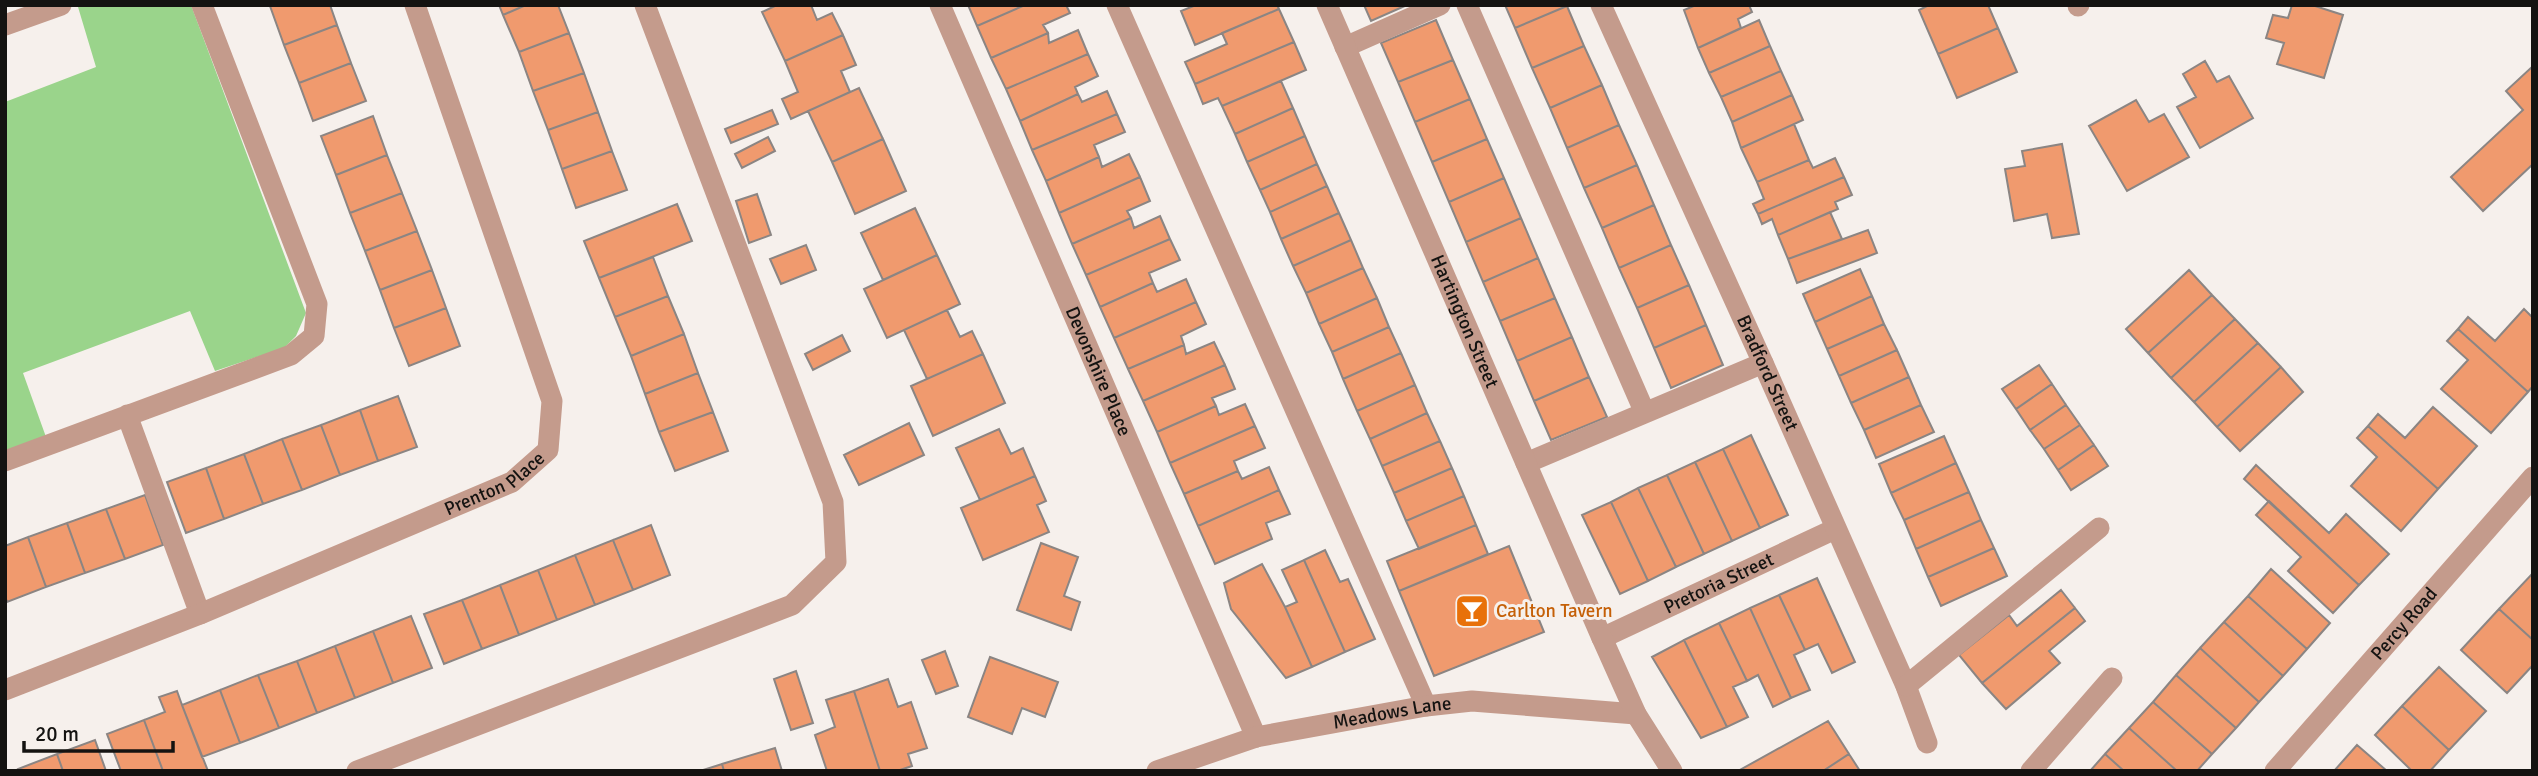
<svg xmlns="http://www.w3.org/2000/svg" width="2538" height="776" viewBox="0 0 2538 776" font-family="Signika,sans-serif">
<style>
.green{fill:#9ad48b}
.building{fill:#f09a6e;stroke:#8b8583;stroke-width:2}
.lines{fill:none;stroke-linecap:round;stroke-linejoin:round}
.service{stroke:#c49b8c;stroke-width:21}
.minor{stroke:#c49b8c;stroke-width:21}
.tertiary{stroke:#c49b8c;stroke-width:21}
.labels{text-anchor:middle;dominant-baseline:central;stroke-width:6;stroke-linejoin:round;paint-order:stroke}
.street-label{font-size:19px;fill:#141311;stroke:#f6f0ec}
.food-label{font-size:19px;fill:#c56008;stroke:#f6f0ec;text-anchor:start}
</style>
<rect width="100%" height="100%" fill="#f6f0ec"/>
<path class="green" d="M83,5h108l115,308 -10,23 -12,12 -69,23 -25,-60 -167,62 23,64 -41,14v-349l91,-35 -18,-60z"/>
<path class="building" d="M272,5h58l7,20 -53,20 -14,-39z
M499,5h27l-23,10z
M526,5h32l11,28 -50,19 -16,-37z
M777,5h34l6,15 15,-7 11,22 -58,26 -23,-49z
M968,5h57l-48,21z
M1025,5h41l4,8 -27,12 5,8 -57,25 -14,-32z
M1196,5h81l2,4 -84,36 -14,-34z
M1364,5h43l-36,16z
M1505,5h62v1l-52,22z
M1696,5h53l3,7 -14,7 3,9 -43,20 -14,-38z
M1929,5h59l10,23 -60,26 -19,-44z
M2292,5h20l31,10 -19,63 -47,-14 7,-21 -18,-5 7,-23 15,3z
M1567,6l17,40 -52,22 -17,-40z
M1279,9l15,33 -99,42 -10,-22 42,-18 -5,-11z
M1436,20l17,40 -55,22 -17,-39z
M1759,20l11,26 -61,27 -11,-25z
M337,25l14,38 -52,20 -15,-38z
M1998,28l19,44 -60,26 -19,-44z
M1078,30l10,24 -82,35 -15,-31 57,-25 1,10z
M569,33l15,40 -51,18 -14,-39z
M843,35l13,30 -15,6 9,21 -59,27 -9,-20 16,-7 -13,-31z
M1294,42l12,28 -84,36 -4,-8 -15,6 -8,-20z
M1584,46l18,39 -52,23 -18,-40z
M1770,46l11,25 -60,26 -12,-24z
M1088,54l10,22 -23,11 3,7 -58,27 -14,-32z
M1453,60l17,39 -55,23 -17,-40z
M2205,61l12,21 12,-6 24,42 -53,30 -23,-41 19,-10 -13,-23z
M351,63l15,38 -53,20 -14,-38z
M2533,66v98l-50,47 -32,-34 72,-67 -17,-19z
M1781,71l11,24 -60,27 -11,-25z
M584,73l14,39 -50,18 -15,-39z
M1281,81l12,27 -58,26 -13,-28z
M1602,85l17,40 -52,23 -17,-40z
M859,88l24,51 -51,23 -24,-51z
M1107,91l10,23 -85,36 -12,-29 58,-27 4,8z
M1792,95l11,25 -62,28 -9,-26z
M1470,99l17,40 -55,23 -17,-40z
M2136,100l13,22 15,-8 25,43 -62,34 -38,-65z
M1293,108l12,28 -58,26 -12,-28z
M772,110l6,14 -47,19 -6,-14z
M598,112l14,39 -50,18 -14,-39z
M1117,114l8,18 -31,13 5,12 -53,24 -14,-31z
M373,116l14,39 -51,20 -15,-39z
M1794,124l15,36 -52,22 -16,-34z
M1619,125l18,40 -53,23 -17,-40z
M1305,136l12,28 -57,26 -13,-28z
M768,137l7,14 -33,17 -7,-14z
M883,139l23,52 -51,23 -23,-52z
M1487,139l17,39 -55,24 -17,-40z
M2062,144l17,90 -27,4 -5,-24 -33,7 -9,-52 20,-3 -3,-15z
M612,151l15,39 -51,18 -14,-39z
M1129,154l11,23 -81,36 -13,-32 53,-24 3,10z
M387,155l15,38 -52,20 -14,-38z
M1835,158l9,19 -86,37 -5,-10 11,-5 -7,-17 52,-22 4,8z
M1317,164l10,22 -57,26 -10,-22z
M1637,165l17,40 -52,23 -18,-40z
M1140,177l10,24 -23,10 4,7 -59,26 -13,-31z
M1844,177l8,18 -17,7 3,7 -60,26 -6,-16 -10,5 -4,-10z
M1504,178l17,40 -55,24 -17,-40z
M1327,186l12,27 -58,26 -11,-27z
M402,193l15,38 -52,20 -15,-38z
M757,194l14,41 -22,8 -13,-42z
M677,204l15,37 -93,37 -15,-37z
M1654,205l17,40 -52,23 -17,-40z
M915,208l22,47 -54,25 -22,-47z
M1830,212l12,27 -54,20 -10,-24z
M1339,213l12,27 -58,26 -12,-27z
M1160,216l10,23 -84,36 -14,-31 59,-26 3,10z
M1521,218l17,40 -55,24 -17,-40z
M1868,230l9,23 -80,30 -9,-24z
M417,231l15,39 -52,20 -15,-39z
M1170,239l10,21 -31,13 4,10 -53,24 -14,-32z
M1351,240l12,28 -57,25 -13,-27z
M806,245l10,25 -35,14 -11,-25z
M1671,245l18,40 -52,23 -18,-40z
M937,255l23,49 -73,34 -23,-49z
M653,257l15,39 -53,21 -16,-39z
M1538,258l17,40 -55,23 -17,-39z
M1363,268l14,30 -58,26 -13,-31z
M1860,269l12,27 -57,26 -12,-28z
M432,270l14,38 -52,20 -14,-38z
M2189,270l23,25 -64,58 -22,-24z
M1186,279l10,23 -82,36 -14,-31 53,-24 4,9z
M1689,285l17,40 -52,23 -17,-40z
M2212,295l23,24 -64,59 -23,-25z
M668,296l16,38 -53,22 -16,-39z
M1872,296l12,28 -57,25 -12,-27z
M1377,298l12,29 -57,25 -13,-28z
M1555,298l17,39 -55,24 -17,-40z
M1196,302l10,22 -25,12 3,9 -56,24 -14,-31z
M446,308l14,38 -51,20 -15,-38z
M2524,309l9,9v68l-5,6 -70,-63 10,-12 27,24z
M947,310l13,27 12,-6 11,23 -56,25 -23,-49z
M2235,319l23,24 -64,59 -23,-24z
M1884,324l13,26 -58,26 -12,-27z
M1706,325l17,40 -52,23 -17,-40z
M1389,327l12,26 -58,26 -11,-27z
M2458,329l70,63 -37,41 -50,-44 27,-29 -21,-19z
M684,334l14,39 -53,21 -14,-38z
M842,335l8,16 -37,19 -8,-16z
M1572,337l17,40 -55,24 -17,-40z
M1214,342l11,23 -82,36 -15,-32 56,-24 2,9z
M2258,343l23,24 -64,60 -23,-25z
M1897,350l12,27 -58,26 -12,-27z
M1401,353l14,32 -58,26 -14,-32z
M983,354l22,49 -72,33 -22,-50z
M1225,365l10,24 -23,9 4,8 -59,26 -14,-31z
M2039,365l13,19 -36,25 -14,-20z
M2281,367l22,25 -63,59 -23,-24z
M698,373l15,39 -54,20 -14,-38z
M1589,377l18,40 -56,23 -17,-39z
M1909,377l12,28 -57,25 -13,-27z
M2052,384l14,21 -36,25 -14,-21z
M1415,385l12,28 -57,26 -13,-28z
M398,396l19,51 -39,14 -18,-51z
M1245,404l10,22 -85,37 -13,-31 59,-26 3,9z
M1921,405l13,27 -58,26 -12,-28z
M2066,405l14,20 -36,24 -14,-19z
M2433,407l44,39 -39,43 -70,-63 10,-12 27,24z
M360,410l18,51 -38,14 -19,-50z
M713,412l15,39 -53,20 -16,-39z
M1427,413l13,28 -58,25 -12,-27z
M909,423l15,32 -65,30 -15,-30z
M321,425l19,50 -38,15 -20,-51z
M2080,425l14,20 -36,25 -14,-21z
M1255,426l10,22 -31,13 4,10 -54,23 -14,-31z
M2368,426l70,63 -37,42 -50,-45 26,-29 -20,-19z
M999,429l12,25 12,-6 12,28 -55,24 -24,-52z
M1751,435l37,80 -28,13 -37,-79z
M1944,436l12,27 -65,30 -12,-29z
M282,439l20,51 -39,14 -19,-50z
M1440,441l12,27 -58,25 -12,-27z
M2094,445l14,21 -37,24 -13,-20z
M1723,449l37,79 -28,13 -37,-79z
M244,454l19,50 -39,15 -18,-51z
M1695,462l37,79 -28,13 -37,-79z
M1956,463l13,29 -65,28 -13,-27z
M2256,465l73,68 17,-19 43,40 -30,31 -115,-106z
M1269,467l10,23 -81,36 -14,-32 54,-23 4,8z
M206,468l18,51 -38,14 -19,-51z
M1452,468l12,28 -58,25 -12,-28z
M1667,475l37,79 -28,13 -38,-79z
M1035,476l11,25 -9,4 12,27 -66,28 -22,-52z
M1638,488l38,79 -28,14 -37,-79z
M1279,490l11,24 -24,9 6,16 -57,25 -17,-38z
M1969,492l12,28 -65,29 -12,-29z
M145,495l18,50 -38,14 -19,-50z
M1464,496l12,29 -57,24 -13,-28z
M2269,501l90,84 -26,28 -45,-42 13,-14 -45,-42z
M1611,502l37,79 -28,13 -38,-79z
M106,509l19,50 -40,14 -18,-50z
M1981,520l13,28 -66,29 -12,-28z
M67,523l18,50 -39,14 -18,-50z
M651,525l19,50 -37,15 -20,-50z
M1476,525l12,29 -89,37 -12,-30z
M28,537l18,50 -39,15 -2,-6v-50z
M613,540l20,50 -38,15 -20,-50z
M1041,543l37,14 -14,39 16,6 -9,28 -54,-20z
M1509,546l35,86 -110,44 -35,-85z
M1994,548l13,28 -66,30 -13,-29z
M1325,550l15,32 8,-3 27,60 -30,13 -41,-92z
M575,555l20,50 -38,15 -19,-50z
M1304,560l41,92 -33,15 -27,-60 12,-5 -15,-32z
M1262,564l23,43 27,60 -26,11 -55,-69 -7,-26z
M2271,569l59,54 -23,26 -59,-53z
M538,570l19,50 -38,15 -19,-50z
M2533,573v67l-34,-31z
M1817,578l38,84 -23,11 -14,-29 -13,6 -26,-55z
M500,585l19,50 -37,14 -20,-49z
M2061,590l14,18 -93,75 -23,-28 50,-40 8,11z
M1779,595l26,55 -11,5 16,35 -19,8 -41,-90z
M2248,596l59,53 -24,27 -59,-54z
M462,600l20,49 -38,15 -20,-50z
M1750,608l41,90 -18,9 -15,-32 -11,6 -28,-58z
M2075,608l10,13 -36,30 11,12 -54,46 -24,-26z
M2499,609l34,31v25l-26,28 -46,-43z
M411,616l21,52 -39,15 -20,-52z
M2224,622l59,54 -24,26 -59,-54z
M1719,623l28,58 -14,6 15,30 -21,10 -43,-87z
M373,631l20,52 -38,15 -20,-52z
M1684,640l43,87 -26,11 -49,-81z
M335,646l20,52 -38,15 -20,-52z
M2200,648l59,54 -23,26 -60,-53z
M945,651l13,35 -22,8 -14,-34z
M990,657l68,25 -13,35 -23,-9 -10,26 -44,-17z
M297,661l20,52 -38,15 -21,-53z
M2439,667l47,44 -37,39 -47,-44z
M796,671l17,52 -22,7 -17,-51z
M258,675l21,53 -39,15 -20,-53z
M2176,675l60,53 -24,26 -59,-52z
M888,679l10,28 13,-5 16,46 -19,6 4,12 -15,5h-17l-26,-80z
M220,690l20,53 -38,14 -20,-52z
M177,691l5,14 26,66h-45l-19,-51 21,-8 -6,-15z
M854,691l26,80h-53l-12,-36 20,-8 -9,-27z
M2153,702l59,52 -15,17h-20l-48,-43z
M2402,706l47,44 -19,21h-18l-37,-36z
M144,720l19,51h-42l-14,-37z
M1828,721l21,33 -26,17h-85z
M2129,728l48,43h-53l-19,-17z
M95,740l11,31h-43l-6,-17z
M2357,745l30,26h-53z
M775,748l7,23h-58l-2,-7z
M57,754l6,17h-44l-1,-2z
M1849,754l11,17h-37z
M2105,754l19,17h-34z
M722,764l2,7h-24z"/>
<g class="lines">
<path class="service" d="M1117,5l309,701
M1467,5l178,408
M5,25l56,-20
M1345,47l95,-42
M127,415l73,199
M5,461l286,-106 23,-19 3,-32 -115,-299
M1526,463l237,-100
M357,771l435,-166 44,-43 -3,-60 -188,-497
M2031,771l81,-93"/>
<g class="minor">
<path id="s1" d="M940,5l316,732"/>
<path id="s2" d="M1327,5l275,633 233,-109"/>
<path id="s3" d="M1601,5l162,358 143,323 21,57"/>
<path d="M2078,6l1,-1"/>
<path d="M1906,686l193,-158"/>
<path id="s4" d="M5,690l195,-76 312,-132 36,-32 4,-49 -137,-396"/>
<path id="s5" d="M1157,771l99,-34 170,-31 46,-5 164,13"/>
<path id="s6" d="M2275,771l258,-294"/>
</g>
<path class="tertiary" d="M1602,638l34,76 36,57"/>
</g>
<defs>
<g id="bar-square" transform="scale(1.75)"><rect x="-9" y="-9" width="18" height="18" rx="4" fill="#e8710a" stroke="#f6f0ec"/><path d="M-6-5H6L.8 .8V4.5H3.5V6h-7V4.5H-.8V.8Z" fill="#fff"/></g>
</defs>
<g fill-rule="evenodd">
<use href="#bar-square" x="1472" y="611"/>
</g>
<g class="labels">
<g class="street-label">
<text stroke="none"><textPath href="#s2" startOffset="345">Hartington Street</textPath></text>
<text stroke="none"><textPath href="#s1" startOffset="399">Devonshire Place</textPath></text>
<text stroke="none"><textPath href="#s3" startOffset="404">Bradford Street</textPath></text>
<text stroke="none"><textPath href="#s4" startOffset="532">Prenton Place</textPath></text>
<text stroke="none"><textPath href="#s2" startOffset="819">Pretoria Street</textPath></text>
<text stroke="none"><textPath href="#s6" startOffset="196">Percy Road</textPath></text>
<text stroke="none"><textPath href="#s5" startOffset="243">Meadows Lane</textPath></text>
</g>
<g class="food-label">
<text x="1496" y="611">Carlton Tavern</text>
</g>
</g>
<rect width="2538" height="776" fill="none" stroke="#141311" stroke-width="14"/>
<path d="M24 741v10h149v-10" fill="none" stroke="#141311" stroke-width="3.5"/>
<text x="35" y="741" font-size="21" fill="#141311" stroke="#f6f0ec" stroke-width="5" paint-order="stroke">20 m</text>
</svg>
